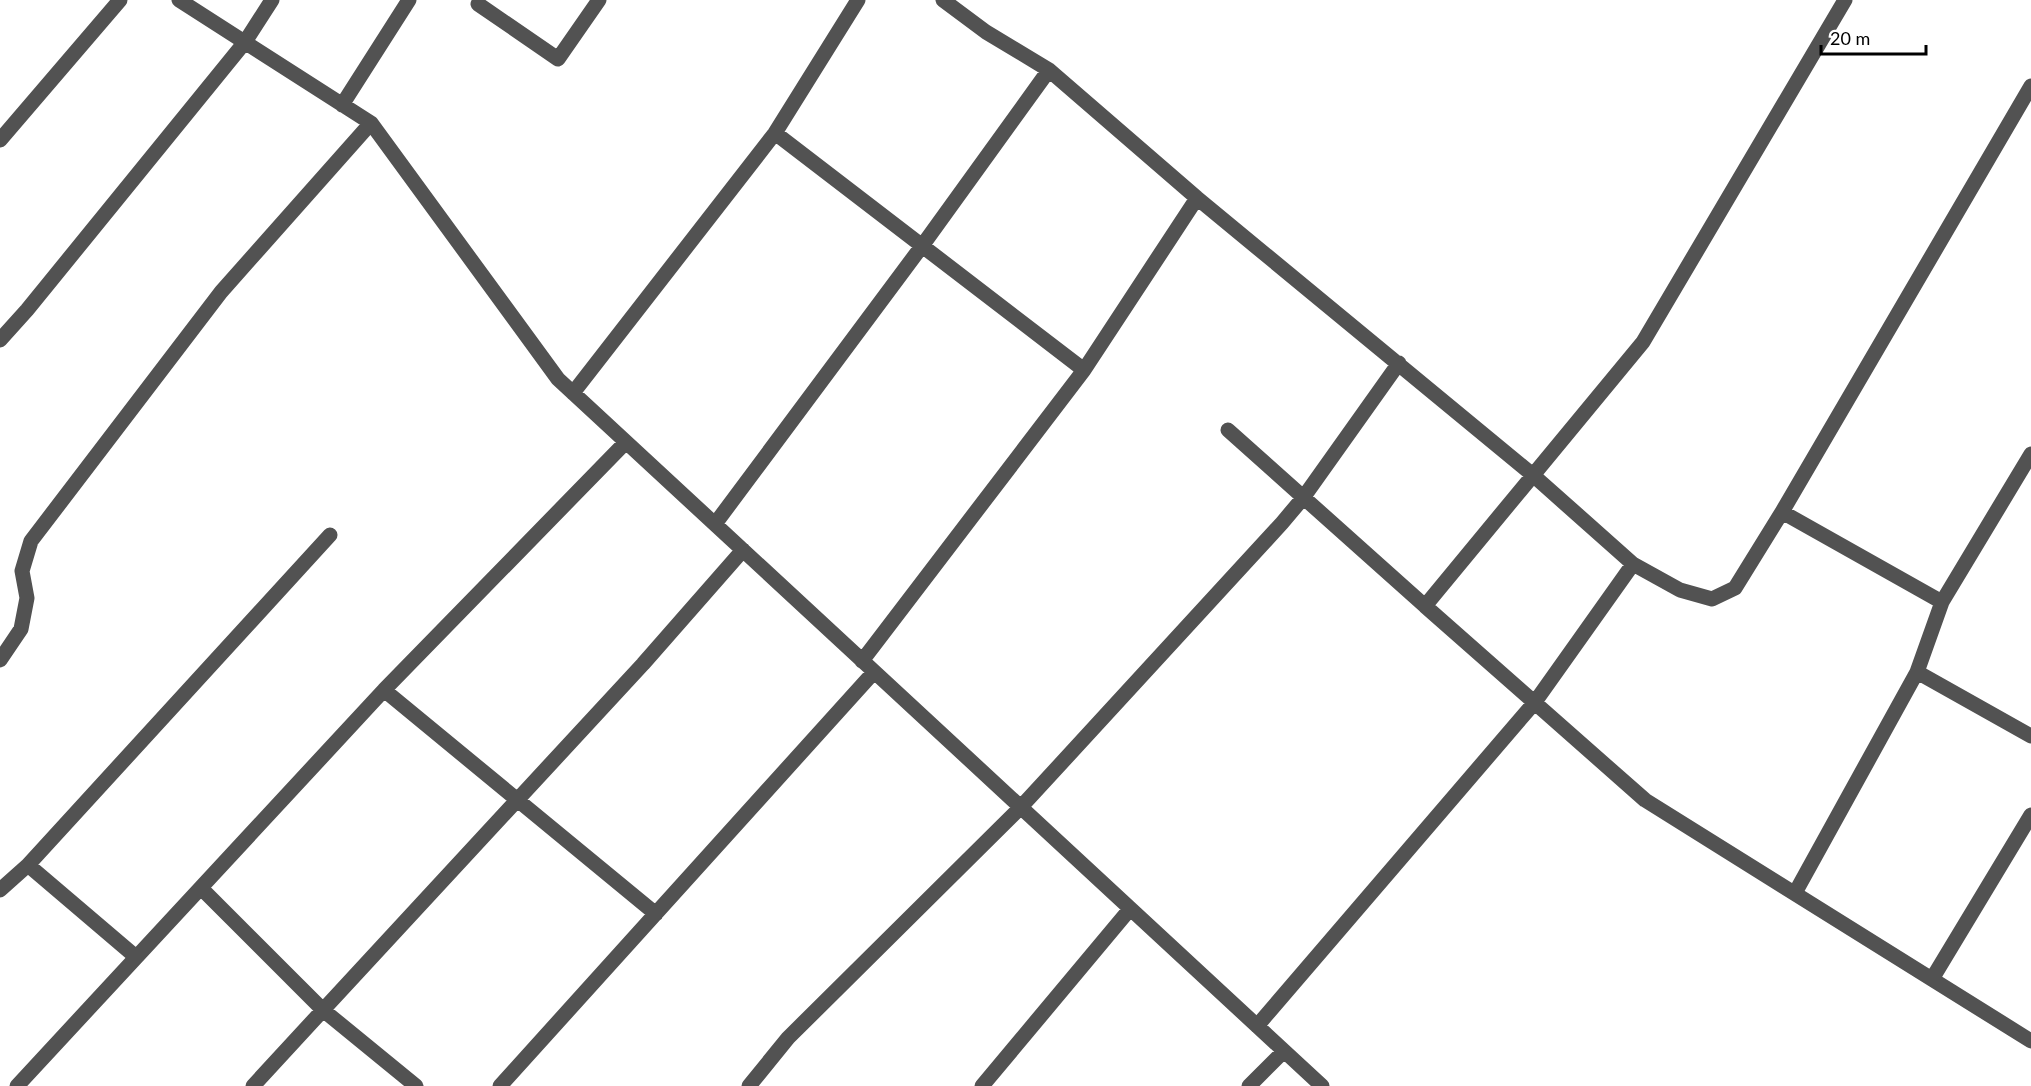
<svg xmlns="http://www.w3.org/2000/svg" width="2031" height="1086" viewBox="0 0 2031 1086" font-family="Lato,sans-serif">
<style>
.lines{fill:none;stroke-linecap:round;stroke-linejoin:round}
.minor{stroke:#525252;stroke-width:15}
</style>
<rect width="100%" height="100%" fill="#fff"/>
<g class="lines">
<path class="minor" d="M179,0l192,123 187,256 764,707
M943,0l43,32 63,38 148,128 337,278 99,88 47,26 32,9 23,-11 47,-76
M1845,0l-202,342 -218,264 220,194 386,241
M478,4l80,55 41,-59
M2031,86l-249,426 160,90 89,-148
M342,105l67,-105
M775,133l309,237 -222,291
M0,140l120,-140
M0,340l27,-30 218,-268 27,-42
M1084,370l113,-172
M573,393l202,-260 83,-133
M1228,430l197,176
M715,524l207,-278 127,-176
M0,660l21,-31 6,-31 -5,-27 9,-30 190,-249 150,-169
M1917,672l114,64
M384,690l242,-248
M201,888l122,122 320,-346 100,-114
M0,890l28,-25
M1795,893l122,-221 25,-70
M136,957l-108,-92 302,-330
M1932,979l99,-164
M1257,1026l278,-324 98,-138
M17,1086l367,-396 272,224
M253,1086l70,-76 93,76
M500,1086l374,-414
M749,1086l39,-48 233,-231 261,-284 21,-25 96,-135
M982,1086l148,-177
M1249,1086l35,-35"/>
</g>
<path d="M1821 45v9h105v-9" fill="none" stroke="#000000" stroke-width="3"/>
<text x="1830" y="45" font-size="18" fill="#000000" stroke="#ffffff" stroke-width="4.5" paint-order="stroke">20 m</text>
</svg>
